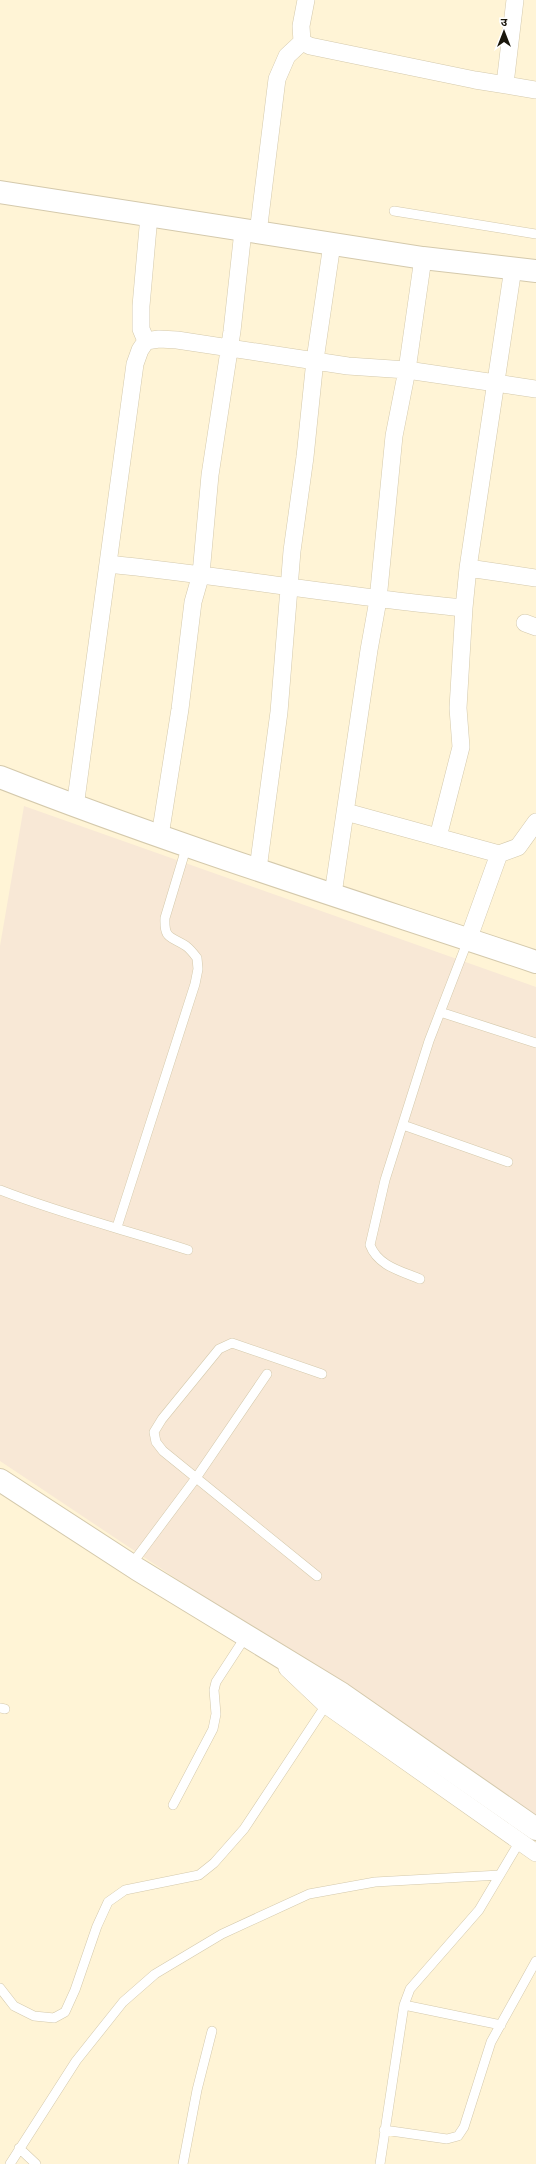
<svg xmlns="http://www.w3.org/2000/svg" width="536" height="2164" viewBox="0 0 536 2164" font-family="Lora,'Noto Sans Devanagari',serif">
<style>
.industrial{fill:#f8e8d6}
.lines{fill:none;stroke-linecap:round;stroke-linejoin:round}
.service-casing{stroke:#d4c9ac;stroke-width:10}
.minor-casing{stroke:#d4c9ac;stroke-width:18}
.tertiary-casing{stroke:#d4c9ac;stroke-width:24}
.secondary-casing{stroke:#d4c9ac;stroke-width:24}
.service{stroke:#fff;stroke-width:9}
.minor{stroke:#fff;stroke-width:17}
.tertiary{stroke:#fff;stroke-width:22}
.secondary{stroke:#fff;stroke-width:22}
</style>
<rect width="100%" height="100%" fill="#fff4d6"/>
<path class="industrial" d="M24,806l512,181v832l-536,-358v-515z"/>
<g class="lines">
<g class="service-casing">
<path id="service" d="M394,211l142,23
M440,1012l96,31
M403,1125l105,37
M0,1190c61,24 126,40 188,60
M117,1227l78,-243 3,-15 -1,-11c-3,-4 -7,-9 -11,-12 -15,-10 -22,-6 -21,-28l22,-73
M420,1279c-19,-8 -42,-13 -50,-34l15,-65 44,-139 39,-101
M131,1565l65,-87 71,-104
M317,1576l-154,-125 -7,-9 -2,-10 8,-13 57,-70 13,-6 90,31
M0,1708l5,1
M173,1805l40,-76 3,-15 -2,-24 2,-8 30,-46
M0,1988l14,18 20,10 20,2 11,-6 10,-22 22,-64 11,-24 17,-12 74,-15 15,-12 30,-34 82,-124
M404,2005l97,20
M384,2130l63,9 11,-3 6,-9 27,-85 45,-81
M19,2148l17,16
M10,2164l66,-103 47,-59 32,-28 67,-40 87,-40 66,-12 125,-7
M183,2164l14,-74 15,-59
M380,2164l24,-159 6,-16 69,-79 41,-69"/>
</g>
<g class="minor-casing">
<path id="minor" d="M306,0l-5,26 1,16 8,4 165,34 61,10
M505,84l10,-84
M258,233l19,-154 10,-23 15,-14
M146,341l-5,-12v-23l8,-90
M108,564c119,12 237,33 356,44l4,-40 68,10
M468,568l45,-300
M525,623l11,4
M75,807l60,-443 5,-14 6,-9 13,-2 18,1 171,26 59,4 129,19
M346,812l153,42 19,-7 18,-25
M160,836l20,-127 13,-107 8,-28 9,-99 22,-144 11,-100
M438,837l23,-90 -3,-39 6,-100
M258,869l21,-157 13,-161 13,-94 10,-97 17,-116
M333,894l36,-244 9,-50 16,-164 13,-66 16,-112
M468,940l31,-86
M287,1668l39,37 210,148"/>
</g>
<g class="tertiary-casing">
<path id="tertiary" d="M0,192l423,66 113,13
M0,777c176,69 357,125 536,185"/>
</g>
<g class="secondary-casing">
<path id="secondary" d="M0,1480l137,89 205,125 194,135"/>
</g>
<use href="#service" class="service"/>
<use href="#minor" class="minor"/>
<use href="#tertiary" class="tertiary"/>
<use href="#secondary" class="secondary"/>
</g>
<g transform="translate(504 32)" stroke="#ffffff" stroke-width="3" paint-order="stroke">
<path d="M0-3L7 15L0 10L-7 15Z" fill="#1a160b"/>
<text y="-6" font-size="11" font-weight="bold" text-anchor="middle" fill="#1a160b">उ</text>
</g>
</svg>
